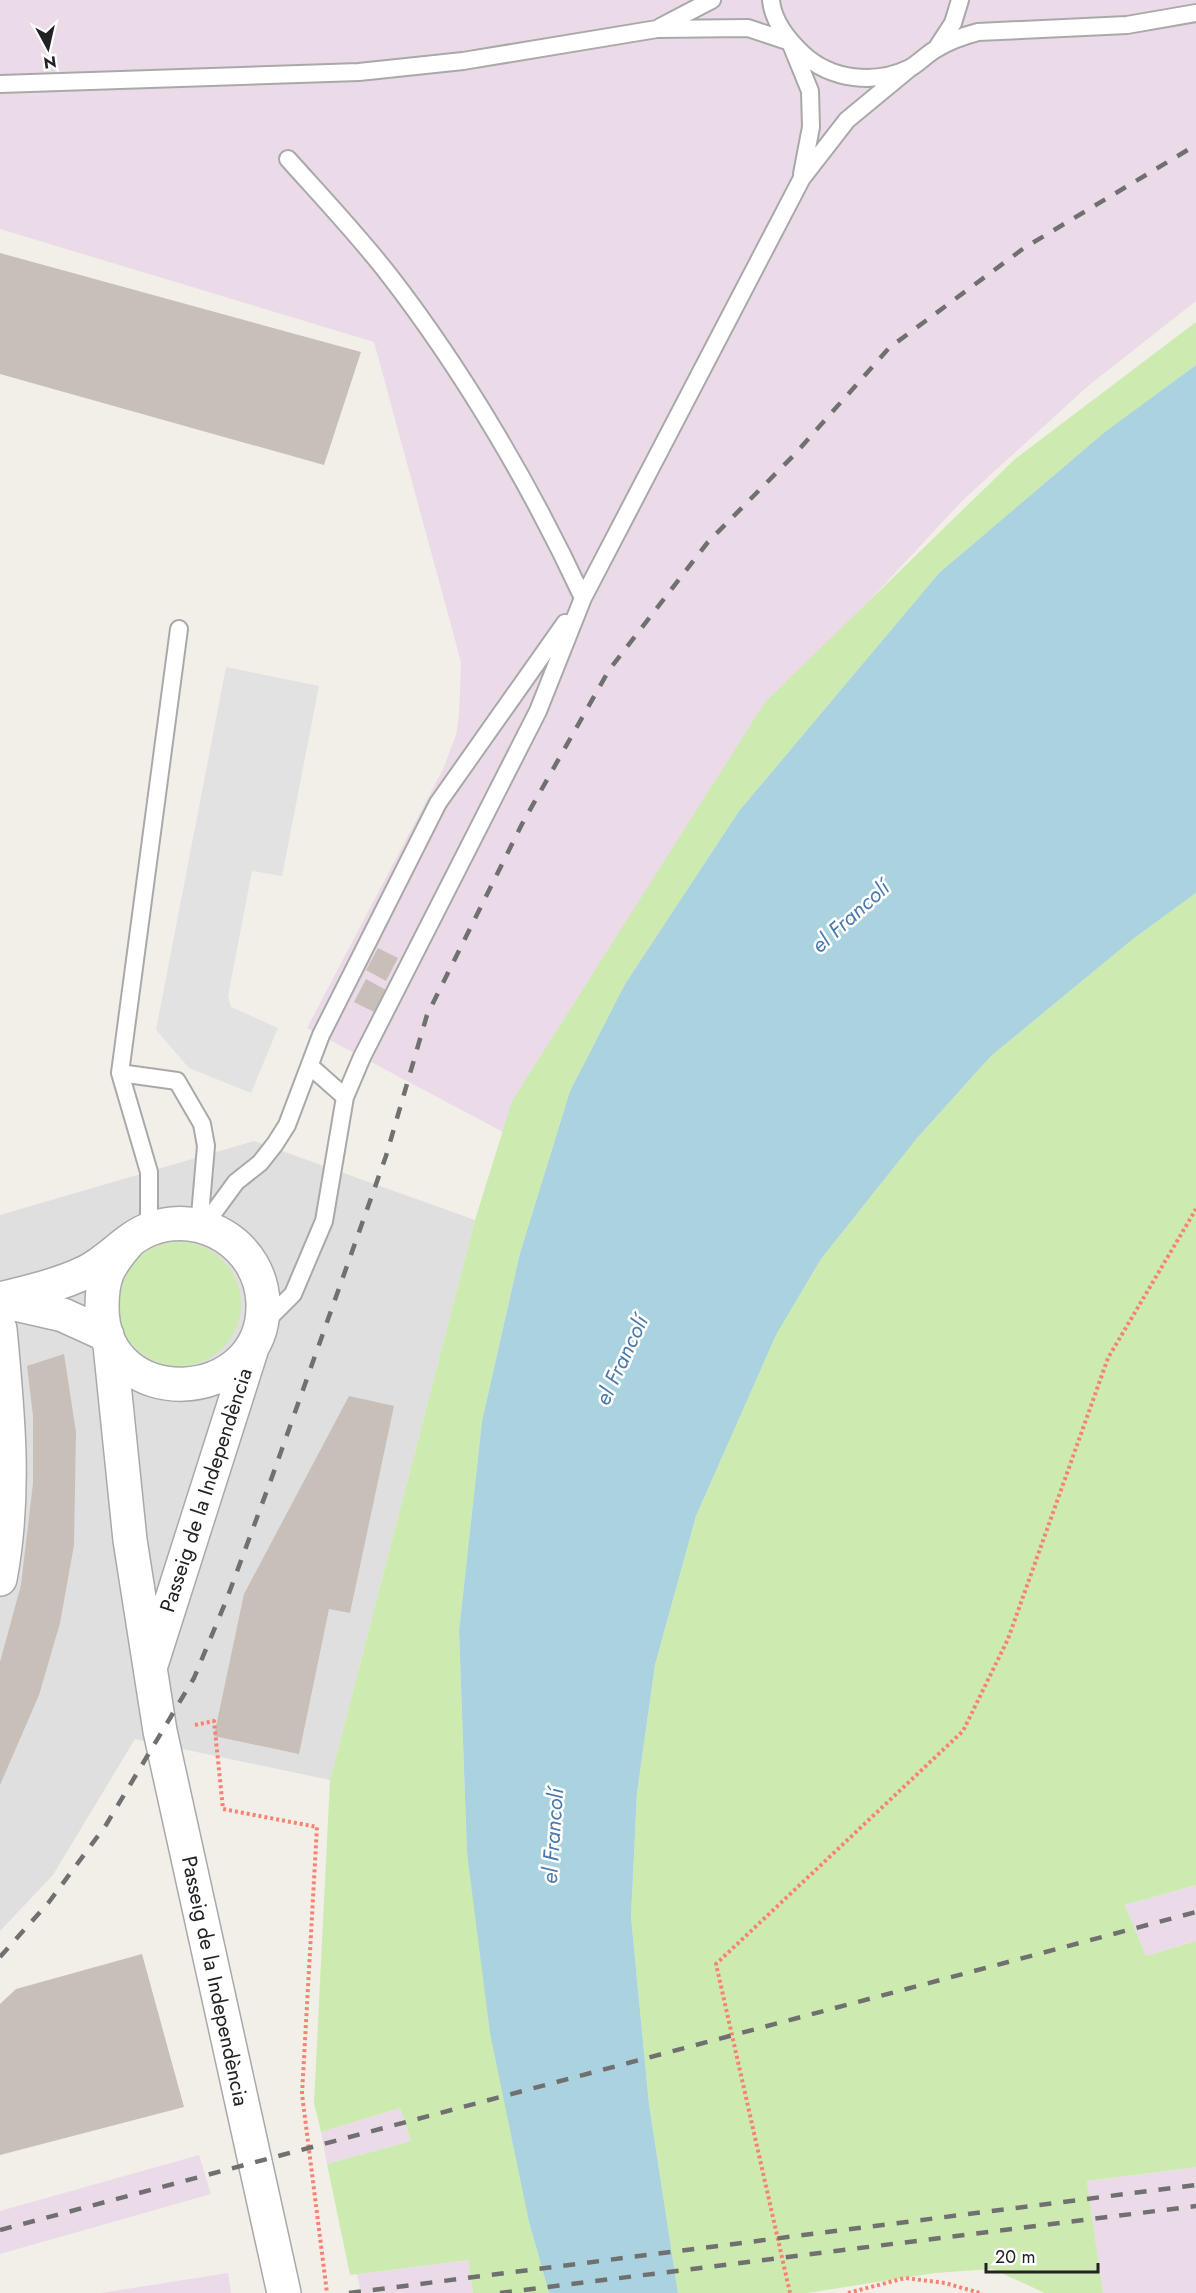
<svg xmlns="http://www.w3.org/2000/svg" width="1196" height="2293" viewBox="0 0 1196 2293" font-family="Jost,sans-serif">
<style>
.residential{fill:#e0dfdf}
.industrial{fill:#ebdbe8}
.grass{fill:#cdebb0}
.parking{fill:#e2e2e2}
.water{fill:#aad3df}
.building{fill:#c7bfb8}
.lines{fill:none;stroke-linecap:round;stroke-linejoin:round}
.lane-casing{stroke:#a9a9a9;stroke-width:20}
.street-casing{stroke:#a9a9a9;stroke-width:36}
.path{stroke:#fa8072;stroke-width:4;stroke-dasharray:3 3;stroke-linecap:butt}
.lane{stroke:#fff;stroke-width:16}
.street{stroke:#fff;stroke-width:33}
.rail{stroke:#707070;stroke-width:4.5;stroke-dasharray:12 12;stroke-linecap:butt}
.labels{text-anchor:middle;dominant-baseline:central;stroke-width:5;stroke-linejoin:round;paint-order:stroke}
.street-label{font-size:21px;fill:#222;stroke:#fff}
.water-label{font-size:22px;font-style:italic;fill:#4a7aab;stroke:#fff}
</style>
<rect width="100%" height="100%" fill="#f2efe9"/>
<path class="residential" d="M254,1141l221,79 -145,560 -195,-41 -82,136 -53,56v-716z"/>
<path class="industrial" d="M0,0h1196v301l-108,85 -125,114 -136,146 -313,492 -207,-110 136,-259 13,-34 3,-20 2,-53 -87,-320 -374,-113z
M1196,1885v56l-50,15 -21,-51z
M400,2108l11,33 -84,23 -6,-32z
M199,2155l12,39 -211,60v-43z
M1196,2167v126h-93l-16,-112z
M468,2260l5,33h-112l-4,-19z
M228,2273l3,20h-130z"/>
<path class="grass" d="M1196,322v43l-90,66 -167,142 -200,238 -114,173 -55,107 -50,162 -38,168 -23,210 8,222 62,369 20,71h-76l-5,-33 -118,15 -23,-111 84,-23 -11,-33 -79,24 -7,-29 16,-323 145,-560 37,-119 253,-399 250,-243z
M1196,893v992l-71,20 21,51 50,-15v226l-109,14 16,112h-58l-53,-24 -57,4 -128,20h-129l-29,-189 -18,-187 6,-124 18,-128 41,-149 80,-181 45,-76 97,-122 73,-81 142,-117z
M117 1304a62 62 0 1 1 124 0a62 62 0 1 1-124 0Z"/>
<path class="parking" d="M226,667l93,19 -37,190 -30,-5 -24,125 3,11 47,21 -27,65 -62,-25 -33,-38z"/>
<path class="water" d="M1196,365v528l-63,46 -142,117 -73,81 -97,122 -45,76 -80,181 -41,149 -18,128 -6,124 18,187 29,189h-129l-20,-71 -39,-189 -23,-180 -8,-222 23,-210 38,-168 50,-162 55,-107 114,-173 200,-238 167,-142z"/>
<path class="building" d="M0,253l361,99 -37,113 -324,-91z
M378,948l20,10 -12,23 -20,-11z
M366,979l20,11 -12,22 -20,-10z
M64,1354l12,78 -2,113 -14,78 -21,72 -39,90v-123l21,-77 12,-102v-67l-6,-50z
M349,1396l45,10 -44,207 -21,-4 -30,145 -85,-18 30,-142z
M142,1954l42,153 -184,48v-151l16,-15z"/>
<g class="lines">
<g class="lane-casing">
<path id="lane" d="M771,0c2,22 17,40 32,54 28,26 72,31 107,14 9,-5 17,-14 26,-19 14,-9 27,-13 42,-17l149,-7 69,-12
M660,27l52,-27
M938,46l15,-23 7,-23
M0,84l359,-12 104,-11 194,-32 91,-1 42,14 20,49 1,36 -9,47
M288,159c34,38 70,76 101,116 75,97 143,213 194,323l219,-420 45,-58 63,-52
M179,629l-59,444 57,8 25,43 4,22 -7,81
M310,1066l35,31
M120,1073l29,99v58
M203,1227l33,-45 24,-19 15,-19 12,-19 34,-90 117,-232 127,-180
M263,1324l30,-30 31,-73 21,-124 17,-40 176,-346 45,-113"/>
</g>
<g class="street-casing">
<path id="street" d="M0,1299c29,-7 59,-14 86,-27 23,-11 40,-34 64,-43 53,-20 111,17 113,74 3,104 -161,111 -161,4 0,-30 6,-41 26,-64
M2,1301l61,14 44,20
M0,1329c8,84 16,166 0,250
M110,1345l20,195 30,191 124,562
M152,1662l99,-311"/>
</g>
<path class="path" d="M195,1725l19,-4 9,88 94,18 -15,267 25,199
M790,2293l-74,-329 247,-233 45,-92 100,-281 88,-149
M848,2293l57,-15 40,5 35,10"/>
<use href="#lane" class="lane"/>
<use href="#street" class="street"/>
<path class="rail" d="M0,1957l49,-55 57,-77 88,-147 32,-77 46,-124 114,-321 41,-141 95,-191 87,-154 99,-128 87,-88 94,-106 135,-100 172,-103
M0,2230l1196,-318
M349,2293l847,-108
M500,2293l696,-87"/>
</g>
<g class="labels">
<g class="street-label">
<text transform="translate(206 1490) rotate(-72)">Passeig de la Independència</text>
<text transform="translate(215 1981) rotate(78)">Passeig de la Independència</text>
</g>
<g class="water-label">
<text transform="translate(850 916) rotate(-42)">el Francolí</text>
<text transform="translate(621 1360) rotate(-65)">el Francolí</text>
<text transform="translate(552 1836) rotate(-86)">el Francolí</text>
</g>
</g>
<g transform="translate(48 48) rotate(172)" stroke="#ffffff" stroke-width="4.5" paint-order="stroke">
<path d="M0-4.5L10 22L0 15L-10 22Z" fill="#222222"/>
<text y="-9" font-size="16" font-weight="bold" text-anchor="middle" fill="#222222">N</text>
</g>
<path d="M986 2263v9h112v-9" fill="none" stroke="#222222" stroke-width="3"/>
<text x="995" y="2263" font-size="18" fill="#222222" stroke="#ffffff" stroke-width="4.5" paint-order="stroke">20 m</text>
</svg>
